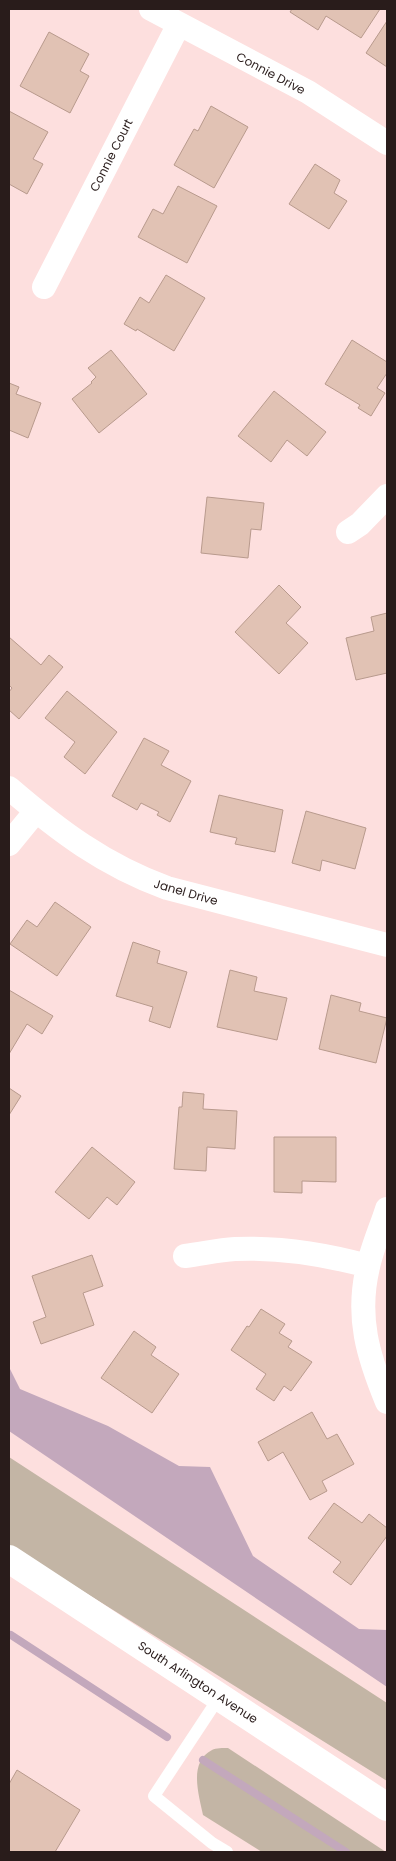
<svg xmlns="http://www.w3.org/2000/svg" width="396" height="1861" viewBox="0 0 396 1861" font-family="Poppins,sans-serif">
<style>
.green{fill:#c3b5a5}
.water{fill:#c3a8bc}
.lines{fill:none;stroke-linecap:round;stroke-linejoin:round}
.stream{stroke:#c3a8bc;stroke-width:8}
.building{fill:#e1c2b4;stroke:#b89a8d}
.service{stroke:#fff;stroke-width:12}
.minor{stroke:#fff;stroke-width:24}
.tertiary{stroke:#fff;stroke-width:28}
.labels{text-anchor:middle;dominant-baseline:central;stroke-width:4;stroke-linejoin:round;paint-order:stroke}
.street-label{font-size:12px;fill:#291c1b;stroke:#fff}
</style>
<rect width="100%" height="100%" fill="#fddfde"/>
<path class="green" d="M9,1457l378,246v78l-378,-236z
M228,1748l158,104h-124l-59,-37c-4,-20 -15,-53 9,-65 4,-2 11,-2 16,-2z"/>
<path class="water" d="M9,1367l11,22 88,37 71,40 31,1 43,89 106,73 28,1v57l-378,-256z"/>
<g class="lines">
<path class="stream" d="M11,1635l156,102
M203,1760l143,92"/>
</g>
<path class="building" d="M292,9h88l-19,29 -35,-22 -8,14 -28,-18z
M387,21v46l-21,-14z
M49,32l40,22 -9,17 9,5 -19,37 -50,-27z
M211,106l37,21 -34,61 -40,-23 20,-36 4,2z
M9,111l39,21 -15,27 10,5 -16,30 -18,-10z
M315,164l25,16 -6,13 13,8 -18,28 -40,-25z
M178,186l39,20 -30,57 -49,-26 15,-28 10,5z
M166,275l39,23 -31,53 -37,-22 -1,2 -12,-7 16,-27 9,6z
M352,340l35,22v11l-10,15 8,5 -14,23 -13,-8 2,-3 -35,-21z
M111,350l36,44 -48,39 -27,-34 20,-16 -1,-1 5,-5 -8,-9z
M9,383l10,4 -3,7 25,9 -13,35 -19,-8z
M274,391l52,41 -19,24 -20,-16 -16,22 -33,-26z
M207,497l57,6 -3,27 -10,-1 -3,29 -47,-5z
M279,585l22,22 -15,16 22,20 -29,31 -44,-42z
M387,613v60l-31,7 -10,-42 28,-7 -3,-14z
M9,637l32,28 8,-10 14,12 -44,52 -10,-9v-18l3,-4 -3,-3z
M67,691l50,41 -32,42 -21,-17 11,-15 -30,-24z
M144,738l25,13 -8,14 30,16 -21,41 -13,-7 2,-3 -18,-9 -4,7 -25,-14z
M219,795l64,15 -8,42 -40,-8 2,-6 -27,-6z
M306,811l60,17 -11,41 -33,-9 -2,11 -28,-8z
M55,902l36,25 -34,49 -47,-32 17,-24 10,7z
M133,942l27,9 -3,12 30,9 -17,56 -21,-7 4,-14 -37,-11z
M230,970l27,7 -3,14 33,7 -10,42 -60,-13z
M9,990l44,26 -11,18 -15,-10 -18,30z
M331,995l30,8 -2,8 28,7 -11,45 -57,-14z
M9,1088l12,8 -12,19z
M183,1092l21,2 -1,15 34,2 -2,38 -28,-2 -1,24 -32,-2 5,-62h3z
M274,1137h62v45l-34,-1v12l-28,-1z
M92,1147l43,35 -18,23 -10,-8 -18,22 -34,-27z
M92,1255l11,31 -20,7 11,32 -53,19 -8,-22 13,-5 -14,-41z
M261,1309l24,15 -6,9 13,8 -4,6 24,15 -21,29 -7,-5 -10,15 -18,-12 10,-15 -35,-24 16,-24 2,1z
M134,1331l22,16 -5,8 28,19 -27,39 -51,-35z
M312,1412l15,27 10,-5 17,30 -32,17 5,10 -17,9 -27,-48 -15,9 -10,-19z
M334,1503l28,20 7,-9 18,14v8l-36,49 -18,-13 8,-10 -33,-24z
M17,1770l63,40 -25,42h-46v-68z"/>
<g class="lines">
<path class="service" d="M220,1696l-66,100 58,47 15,9"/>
<path class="minor" d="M151,9l157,83 79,51
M44,287l135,-263
M348,532l12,-8 27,-28
M9,788c50,43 95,77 158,100l220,57
M9,844l27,-33
M387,1209c-6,19 -15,39 -19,58 -12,50 0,89 19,135
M185,1256c17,-2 33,-6 50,-7 45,-2 89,5 133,17"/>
<path class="tertiary" d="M9,1559l378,248"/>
</g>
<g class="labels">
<g class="street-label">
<text transform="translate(271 73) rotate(28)">Connie Drive</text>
<text transform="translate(111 155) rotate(-63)">Connie Court</text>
<text transform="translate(186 892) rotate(16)">Janel Drive</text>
<text transform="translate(198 1682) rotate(33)">South Arlington Avenue</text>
</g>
</g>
<rect width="396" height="1861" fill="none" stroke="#291c1b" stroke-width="20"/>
</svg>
